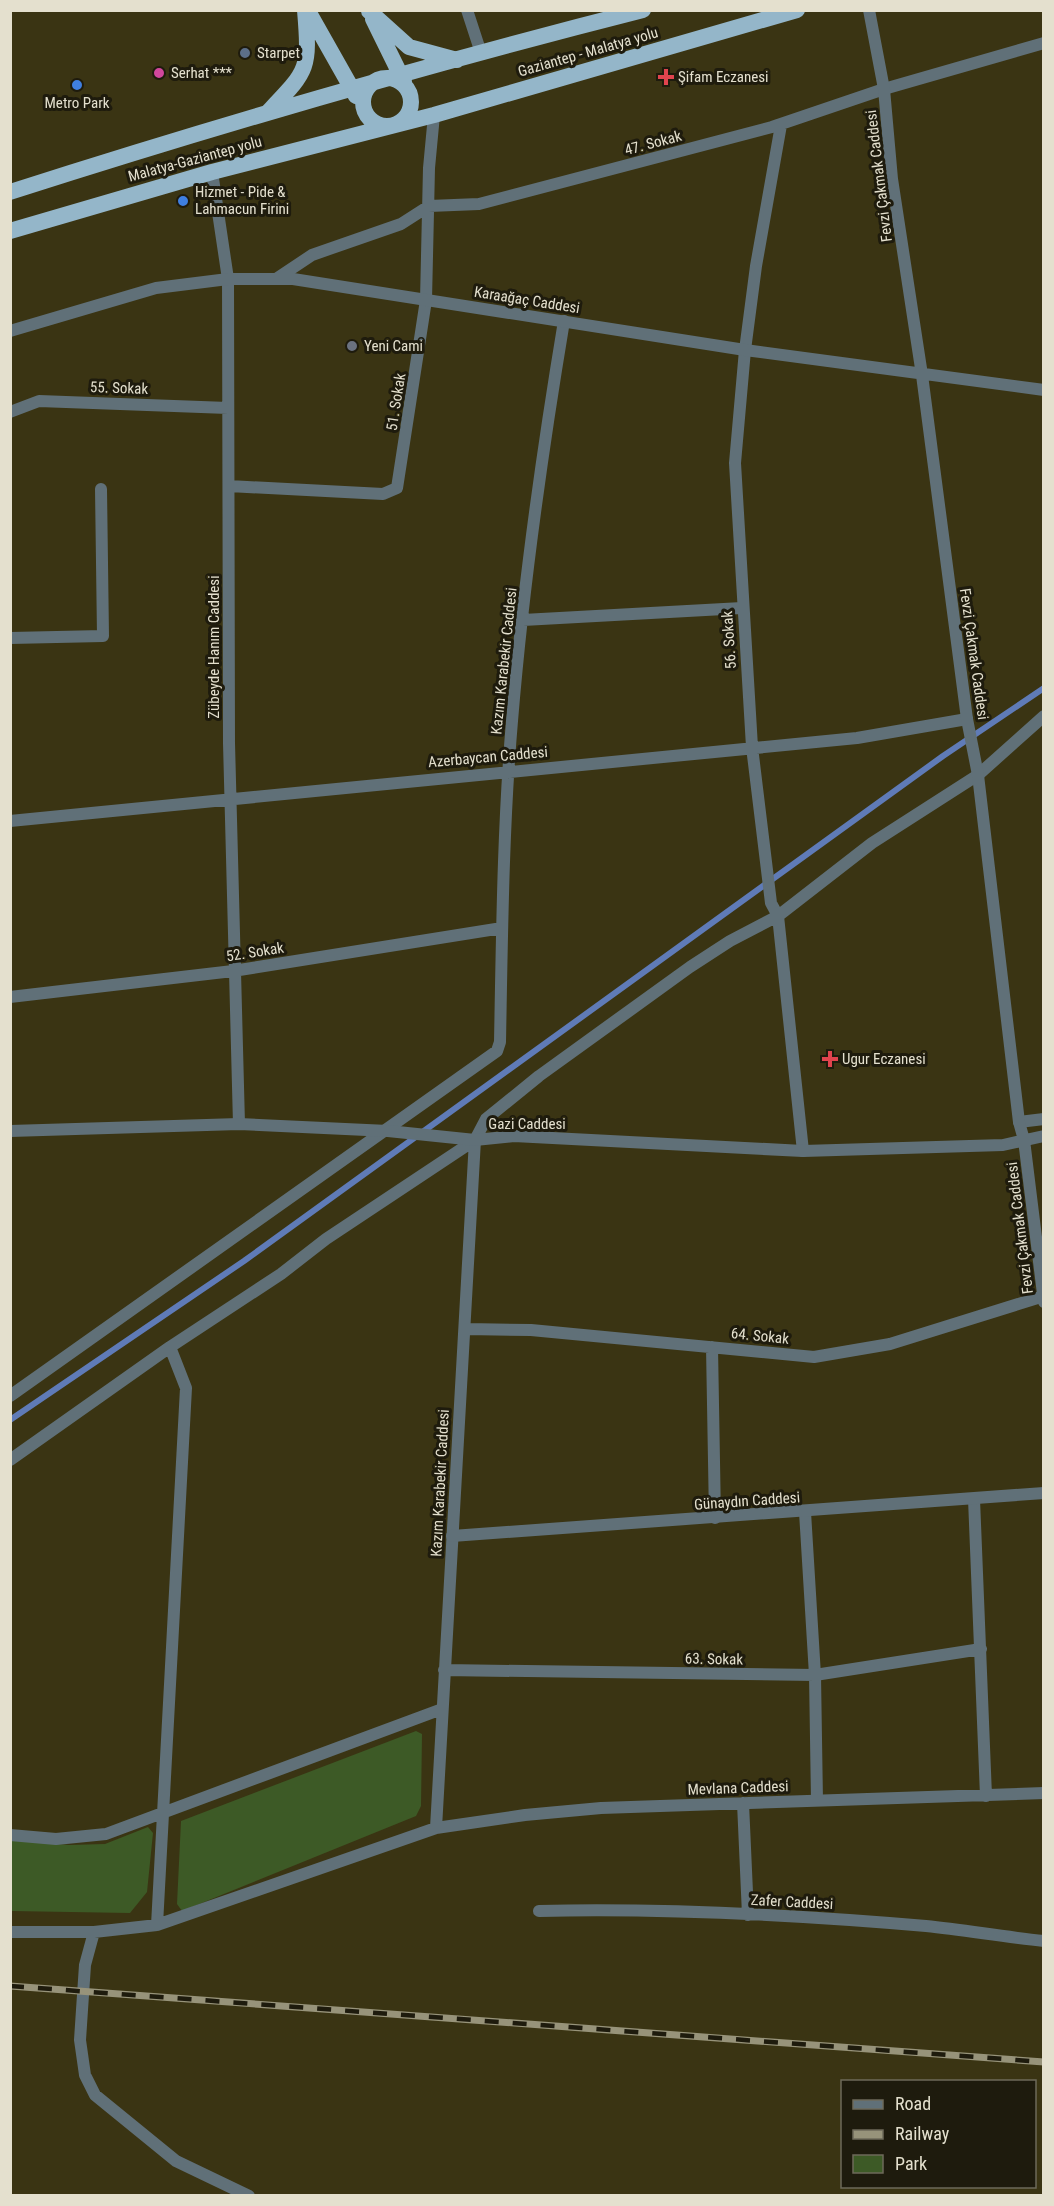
<svg xmlns="http://www.w3.org/2000/svg" width="1054" height="2206" viewBox="0 0 1054 2206" font-family="'Roboto Condensed',sans-serif">
<style>
.green{fill:#3d5a26}
.lines{fill:none;stroke-linecap:round;stroke-linejoin:round}
.stream{stroke:#5f7bb7;stroke-width:6}
.minor{stroke:#607078;stroke-width:12}
.tertiary{stroke:#607078;stroke-width:12}
.trunk{stroke:#94b6c9;stroke-width:16}
.rail-casing{stroke:#97937a;stroke-width:7}
.rail{stroke:#1e1b0d;stroke-width:4.5;stroke-dasharray:14;stroke-linecap:butt}
.service-dot{fill:#5c6f8a;stroke:#1e1b0d;stroke-width:2}
.hotel-dot{fill:#d1479c;stroke:#1e1b0d;stroke-width:2}
.health-dot{fill:#e0444e;stroke:#1e1b0d;stroke-width:2}
.shop-dot{fill:#3f7fe0;stroke:#1e1b0d;stroke-width:2}
.worship-dot{fill:#6b7280;stroke:#1e1b0d;stroke-width:2}
.labels{text-anchor:middle;dominant-baseline:central;stroke-width:6;stroke-linejoin:round;paint-order:stroke}
.street-label{font-size:15px;fill:#e4e0ce;stroke:#1e1b0d}
.poi-label{font-size:15px;fill:#e4e0ce;stroke:#1e1b0d;text-anchor:start}
</style>
<rect width="100%" height="100%" fill="#3a3413"/>
<path class="green" d="M416,1731l6,3 -1,72 -5,10 -234,95 -5,-7 4,-83z
M148,1827l5,6 -6,59 -17,21 -119,-2 -1,-71 59,5 36,-1z"/>
<g class="lines">
<path class="stream" d="M10,1420l234,-159 699,-505 101,-68"/>
<path class="minor" d="M467,10l14,43
M781,125l-25,141 -11,84 -10,113 17,284 19,156 7,13 25,235
M212,172l16,107 1,464 10,381
M276,279l36,-24 89,-31 28,-18 50,-2 293,-77 112,-38 160,-46
M10,412l29,-11 189,7
M229,486l154,8 14,-6 29,-188 3,-132 5,-53
M523,620l219,-12
M10,638l93,-2 -2,-147
M10,821l847,-83 110,-19
M10,997l223,-26 269,-43
M1019,1122l25,-3
M466,1329l65,1 283,27 76,-13 154,-48
M712,1347l3,171
M10,1396l487,-345 3,-9c2,-107 3,-215 12,-321 11,-134 30,-268 52,-400
M10,1460l160,-113 111,-73 45,-35 149,-99 11,-21 53,-43 151,-109 40,-26 48,-25 94,-73 106,-68 66,-59
M974,1499l12,297
M805,1512l10,163 2,126
M444,1670l371,5 166,-26
M743,1803l5,112
M436,1828l39,-688
M10,1835l46,4 50,-5 336,-125
M539,1911c129,-3 258,4 387,15 39,4 78,11 118,15
M157,1925l29,-537 -16,-41
M10,1932h84l63,-7 279,-97 89,-13 76,-7 443,-15
M94,1932l-9,33 -5,75 5,35 10,20 81,66 73,35"/>
<path class="tertiary" d="M869,10l15,79 8,90 30,196 45,344 11,56 41,347 5,18 20,162
M10,331l146,-43 72,-9h65l452,71 299,40
M10,1131l229,-7 149,7 87,9 39,-4 289,15 200,-6 41,-9
M452,1536l592,-43"/>
<path class="trunk" d="M308,11l48,85
M369,11l40,36 48,13
M373,19l31,63
M363 102a24 24 0 1 1 48 0a24 24 0 1 1-48 0Z
M268,112c40,-42 42,-42 37,-102
M10,192c209,-67 420,-128 633,-182
M10,231l202,-59 222,-57 363,-105"/>
<g class="rail-casing">
<path id="rail" d="M10,1986l1034,76"/>
</g>
<use href="#rail" class="rail"/>
</g>
<circle class="service-dot" cx="245" cy="53" r="6"/>
<circle class="hotel-dot" cx="159" cy="73" r="6"/>
<g class="health-dot">
<path d="M663 68h6v6h6v6h-6v6h-6v-6h-6v-6h6z"/>
<path d="M827 1050h6v6h6v6h-6v6h-6v-6h-6v-6h6z"/>
</g>
<g class="shop-dot">
<circle cx="77" cy="85" r="6"/>
<circle cx="183" cy="201" r="6"/>
</g>
<circle class="worship-dot" cx="352" cy="346" r="6"/>
<g class="labels">
<g class="street-label">
<text transform="translate(588 52) rotate(-16)">Gaziantep - Malatya yolu</text>
<text transform="translate(653 143) rotate(-15)">47. Sokak</text>
<text transform="translate(195 159) rotate(-15)">Malatya-Gaziantep yolu</text>
<text transform="translate(879 176) rotate(-97)">Fevzi Çakmak Caddesi</text>
<text transform="translate(527 300) rotate(9)">Karaağaç Caddesi</text>
<text transform="translate(119 388) rotate(2)">55. Sokak</text>
<text transform="translate(396 402) rotate(-81)">51. Sokak</text>
<text transform="translate(729 640) rotate(-94)">56. Sokak</text>
<text transform="translate(214 647) rotate(-90)">Zübeyde Hanım Caddesi</text>
<text transform="translate(974 654) rotate(82)">Fevzi Çakmak Caddesi</text>
<text transform="translate(504 661) rotate(-84)">Kazım Karabekir Caddesi</text>
<text transform="translate(488 757) rotate(-5)">Azerbaycan Caddesi</text>
<text transform="translate(255 952) rotate(-9)">52. Sokak</text>
<text x="527" y="1124">Gazi Caddesi</text>
<text transform="translate(1020 1228) rotate(-97)">Fevzi Çakmak Caddesi</text>
<text transform="translate(760 1336) rotate(6)">64. Sokak</text>
<text transform="translate(440 1483) rotate(-87)">Kazım Karabekir Caddesi</text>
<text transform="translate(747 1501) rotate(-4)">Günaydın Caddesi</text>
<text transform="translate(714 1659) rotate(1)">63. Sokak</text>
<text transform="translate(738 1788) rotate(-2)">Mevlana Caddesi</text>
<text transform="translate(792 1902) rotate(3)">Zafer Caddesi</text>
</g>
<g class="poi-label">
<text x="257" y="53">Starpet</text>
<text x="171" y="73">Serhat ***</text>
<text x="678" y="77">Şifam Eczanesi</text>
<text x="77" y="103" text-anchor="middle">Metro Park</text>
<text x="195" y="192">Hizmet - Pide &amp;<tspan x="195" dy="17">Lahmacun Firini</tspan></text>
<text x="364" y="346">Yeni Cami</text>
<text x="842" y="1059">Ugur Eczanesi</text>
</g>
</g>
<rect width="1054" height="2206" fill="none" stroke="#e4e0ce" stroke-width="24"/>
<rect x="841" y="2080" width="195" height="108" fill="#1e1b0d" stroke="#6d6a5a" stroke-width="1.5"/>
<rect x="853" y="2100" width="30" height="9" fill="#607078" stroke="#6d6a5a" stroke-width="1.5"/>
<text x="895" y="2110" font-size="18" fill="#e4e0ce">Road</text>
<rect x="853" y="2130" width="30" height="9" fill="#97937a" stroke="#6d6a5a" stroke-width="1.5"/>
<text x="895" y="2140" font-size="18" fill="#e4e0ce">Railway</text>
<rect x="853" y="2155" width="30" height="18" fill="#3d5a26" stroke="#6d6a5a" stroke-width="1.5"/>
<text x="895" y="2170" font-size="18" fill="#e4e0ce">Park</text>
</svg>
